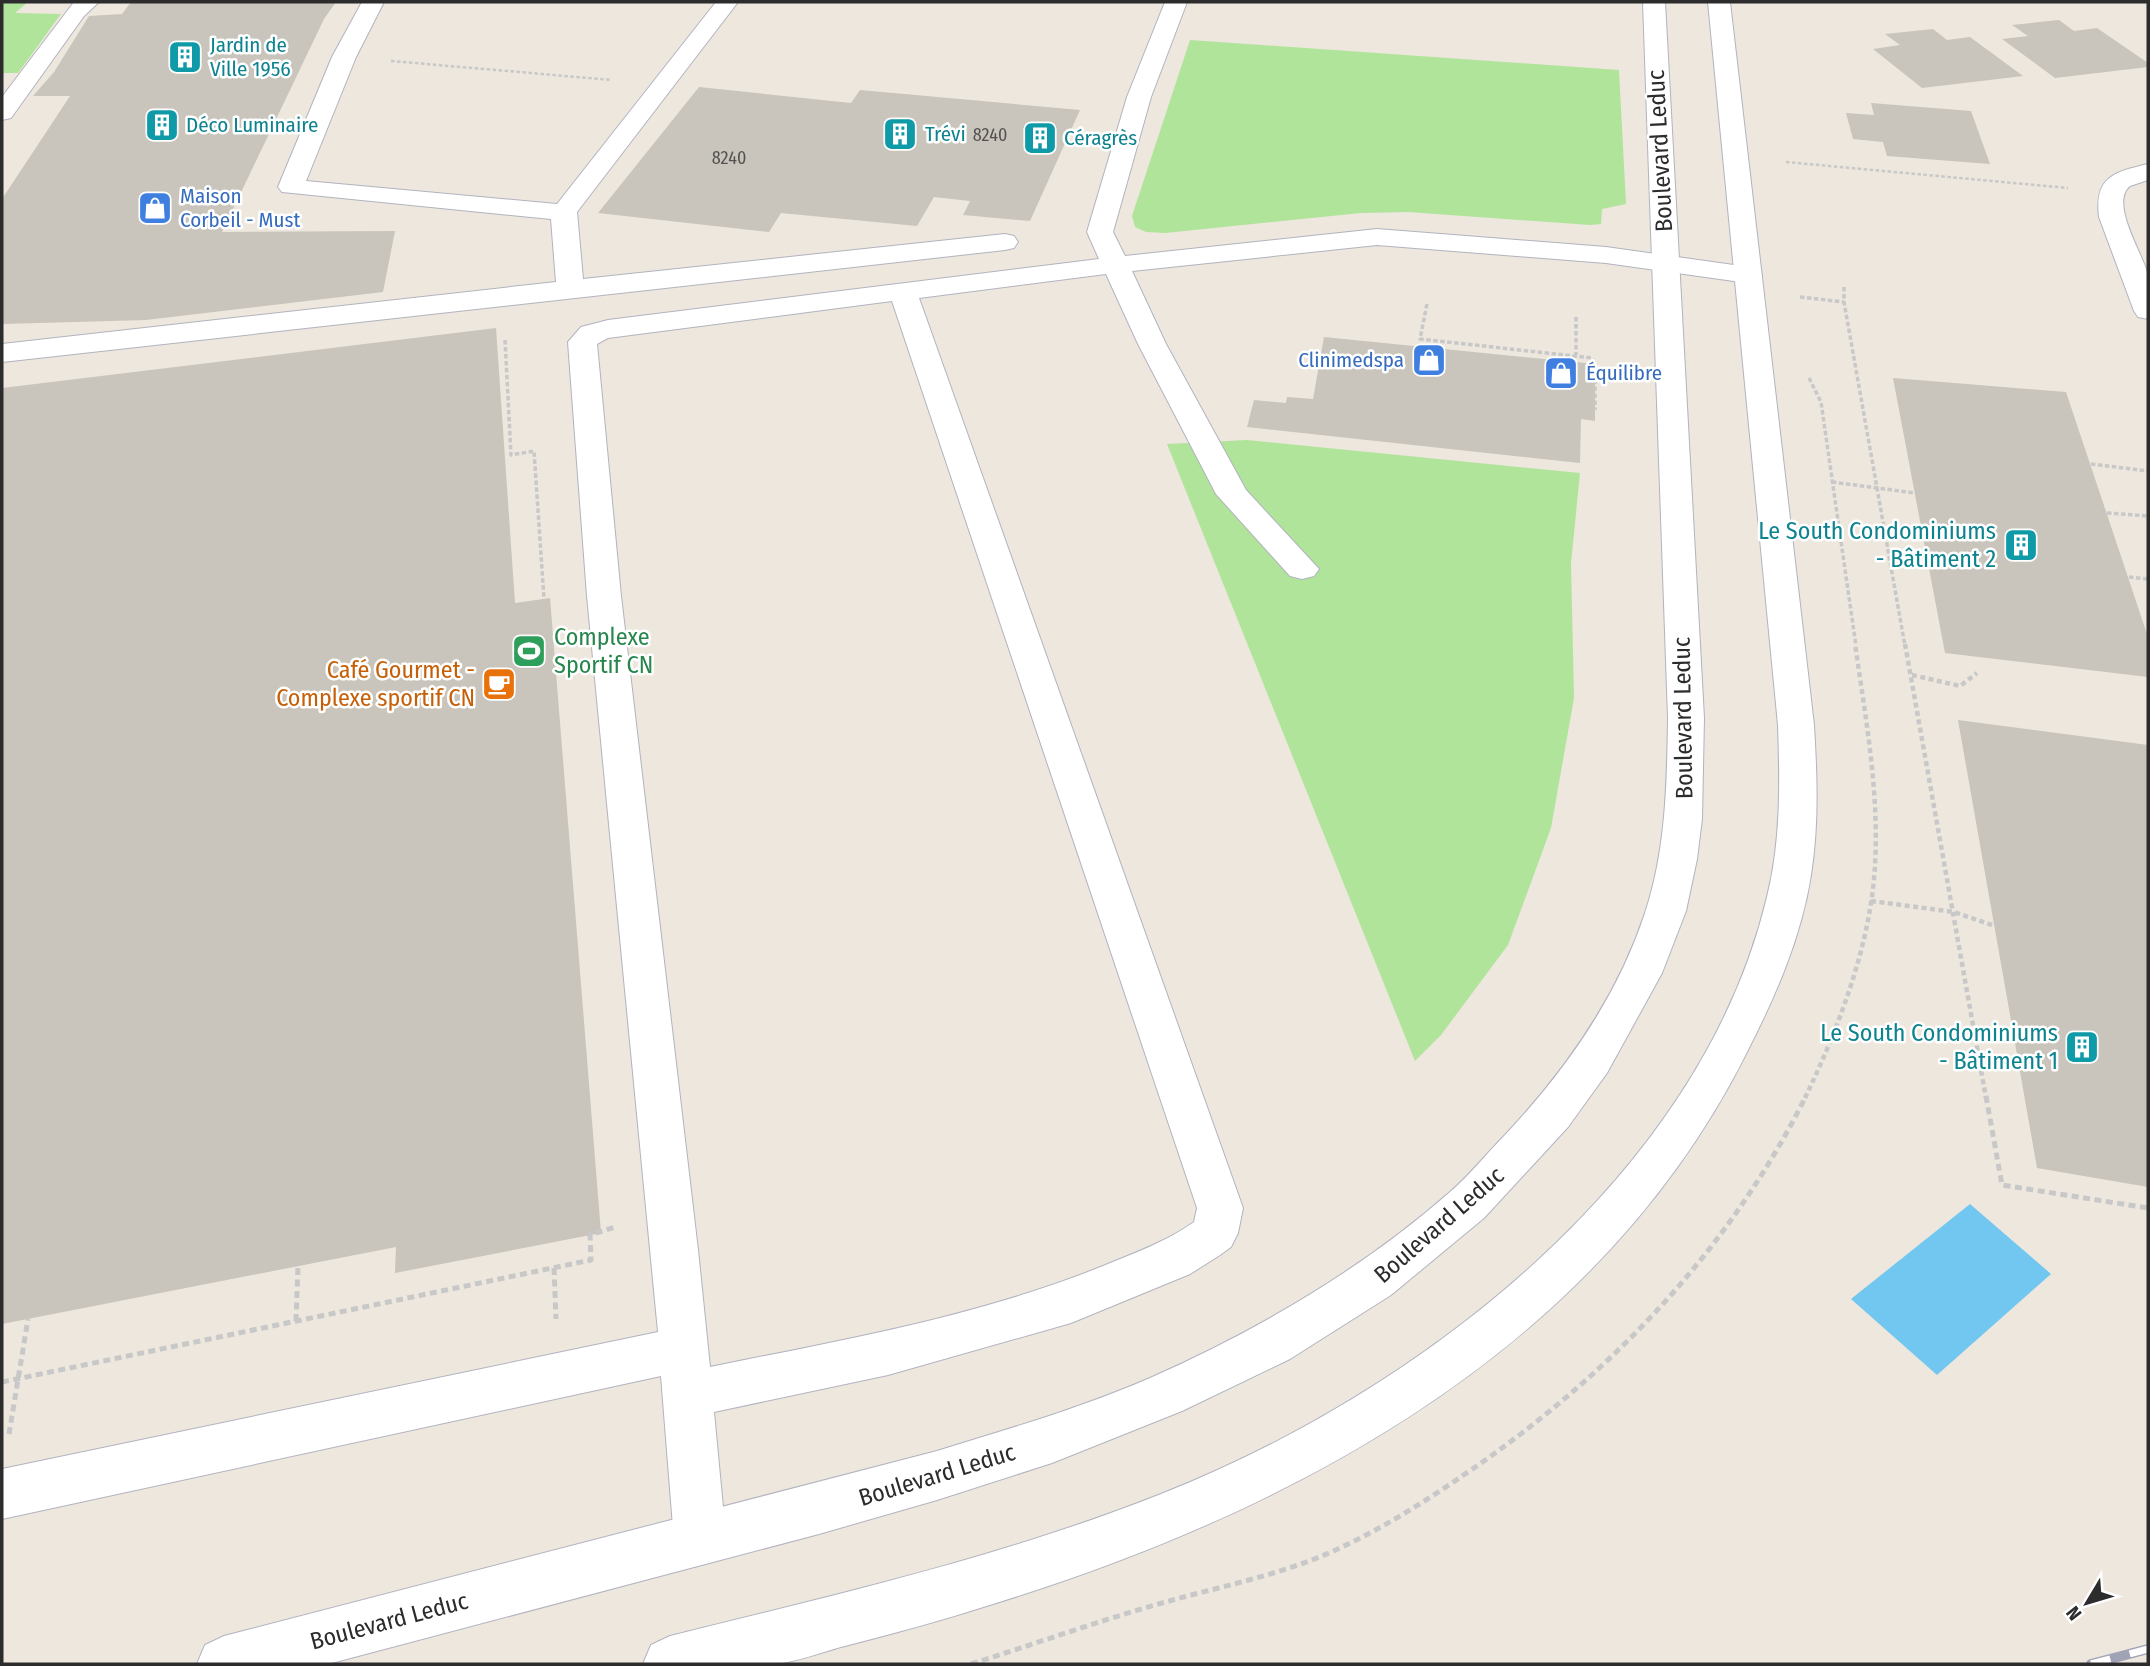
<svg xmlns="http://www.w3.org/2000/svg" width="2150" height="1666" viewBox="0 0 2150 1666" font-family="'Fira Sans Condensed',sans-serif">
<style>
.green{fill:#b0e49a}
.water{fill:#71c7ef}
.building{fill:#c9c5bc}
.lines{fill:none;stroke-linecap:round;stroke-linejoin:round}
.lane-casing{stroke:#b2b3bf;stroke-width:2}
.street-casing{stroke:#b2b3bf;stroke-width:2}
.secondary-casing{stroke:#b2b3bf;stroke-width:2}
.path-far3{stroke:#c8c8c8;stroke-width:2.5;stroke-dasharray:3.5 2.5;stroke-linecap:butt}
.path-far2{stroke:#c8c8c8;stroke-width:3.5;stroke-dasharray:4.5 2.5;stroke-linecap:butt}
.path-far1{stroke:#c8c8c8;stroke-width:4.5;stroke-dasharray:5 3.5;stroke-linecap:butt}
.path{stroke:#c8c8c8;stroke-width:5;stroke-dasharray:7 4.5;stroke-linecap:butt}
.lane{fill:#fff;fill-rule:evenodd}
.street{fill:#fff;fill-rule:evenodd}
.secondary{fill:#fff;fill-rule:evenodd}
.rail-casing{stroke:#a0a2b6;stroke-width:10}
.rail{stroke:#fff;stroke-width:7;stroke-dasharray:20;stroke-linecap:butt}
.labels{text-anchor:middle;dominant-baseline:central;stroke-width:5;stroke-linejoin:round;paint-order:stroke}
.far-number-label{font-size:18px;fill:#535250}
.far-culture-label{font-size:21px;fill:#0d838f;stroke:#fff;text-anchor:start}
.far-shop-label{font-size:21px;fill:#366cbe;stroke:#fff;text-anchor:start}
.street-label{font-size:24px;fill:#2c2c2c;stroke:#fff}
.culture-label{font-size:24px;fill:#0d838f;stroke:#fff;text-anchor:end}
.leisure-label{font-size:24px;fill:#27864d;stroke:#fff;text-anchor:start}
.food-label{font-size:24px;fill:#c56008;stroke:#fff;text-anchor:end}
</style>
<rect width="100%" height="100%" fill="#ede7de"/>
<path class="green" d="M2,2h26l-13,11 46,1 -43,59h-16z
M1190,40l429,30 7,134 -24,5 -1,15 -11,1 -182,-13 -47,1 -196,20 -19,-1 -11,-5 -3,-11z
M1247,440l333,33 -9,90 3,135 -23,130 -43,117 -67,90 -26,26 -248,-617z"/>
<path class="water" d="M1970,1204l81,70 -114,101 -86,-76z"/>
<path class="building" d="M131,2h205l-12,17 -102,213 173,-1 -12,61 -237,28 -144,4v-125l68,-103h-37l21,-24 35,-56 33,-2z
M2059,20l15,11 23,-3 51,35v4l-93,11 -53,-39 26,-3 -16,-11z
M1933,29l14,11 23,-3 53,39 -101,12 -49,-39 27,-4 -15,-11z
M699,87l152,16 9,-13 220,20 -50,111 -67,-6 7,-14 -36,-4 -17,29 -136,-13 -12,19 -171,-19z
M1871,103l100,8 19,53 -103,-8 -4,-14 -30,-3 -7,-26 28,2z
M496,328l19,275 35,-5 51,635 -206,40 1,-26 -394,77v-936z
M1324,337l271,27v57l-14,-2 -1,44 -333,-36 7,-27 32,3 1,-6 26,2z
M1893,378l173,14 82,245v40l-203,-24z
M1958,720l190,25v442l-111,-19z"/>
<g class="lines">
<g class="lane-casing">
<path id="lane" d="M74,2h25l-15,14 -73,102 -9,2v-23z
M362,2h22l-28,55 -50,124 251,23 159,-202h22l-161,210 6,67 422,-45 9,2 4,6 -4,6 -9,2 -1003,112v-18l554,-62 -5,-63 -269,-27 -4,-5 54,-130z
M1165,2h22l-36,95 -38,135 12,24 252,-27 229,18 142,20 10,2 4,6 -4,6 -10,2 -142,-20 -229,-18 -245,26 34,73 80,146 73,79 -5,7 -12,3 -12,-3 -74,-82 -78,-150 -32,-70 -187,24 324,910 -5,25 -7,14 -11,8 -30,19 -119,49 -183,52 -174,37 12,127 -7,18 -19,8 -19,-8 -7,-18 -13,-163 -659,143v-50l656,-137 -71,-736 -19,-254 13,-15 27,-7 491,-61 -12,-27 40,-135zM892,301l305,907 -3,14c-28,20 -60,31 -91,44 -126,51 -261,74 -393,101l-12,-117 -77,-654 -24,-252 11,-6z"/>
</g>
<g class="street-casing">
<path id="street" d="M2148,164v16l-18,6c-21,17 13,68 18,89 2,13 1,31 0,44l-10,-2 -4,-6 -35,-94c-5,-40 15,-45 49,-53z"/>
</g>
<g class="secondary-casing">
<path id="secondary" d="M1643,2h22l39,716 -2,101 -5,40 -11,52 -24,62 -55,100 -39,54 -84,91 -93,77 -101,64 -108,52 -130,52 -115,37 -118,34 -491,130h-131l8,-19 19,-9 713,-185c71,-22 144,-43 213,-73 108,-48 211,-108 300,-186 20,-17 37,-39 55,-57 61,-65 112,-137 140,-222 21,-63 22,-129 23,-195z
M1708,2h22l84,723c3,50 5,100 -3,150 -10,64 -36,122 -65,179 -148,295 -449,456 -753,550 -50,16 -101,30 -152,43 -21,6 -43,14 -65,17 -13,2 -28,0 -42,0 -30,0 -61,0 -91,0l8,-19 19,-9c165,-41 332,-79 491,-142 256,-101 539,-316 606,-597 14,-56 13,-114 11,-172z"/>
</g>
<path class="path-far3" d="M391,61l221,19
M1786,162l282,26"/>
<path class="path-far2" d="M1844,287v15l61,344
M1800,297l44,5
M1427,304l-7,35 172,19 3,6v46
M1576,317v38
M505,340l6,115 23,-4 10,148
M1809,378l12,24 35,244
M2091,464l57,7
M1832,482l83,11
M2107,513l41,3
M2129,577l19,2"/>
<path class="path-far1" d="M1905,644l81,454
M1912,675l48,11 17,-13
M1871,901l83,11 41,14
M1805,1098c32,-67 62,-144 69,-219 7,-79 -8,-158 -19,-235"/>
<path class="path" d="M1986,1096l16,89 146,23
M554,1268l2,51
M296,1321l2,-55
M2,1382l589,-122 -1,-25 25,-8
M9,1434l19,-115
M971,1664c64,-20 127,-43 191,-61 56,-16 114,-27 167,-50 50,-22 97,-52 142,-83 140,-96 259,-221 335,-374"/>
<use href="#lane" class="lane"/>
<use href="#street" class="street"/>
<use href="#secondary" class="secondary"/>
<g class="rail-casing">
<path id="rail" d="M2091,1664l57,-15"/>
</g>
<use href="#rail" class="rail"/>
</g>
<defs>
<g id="building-square" transform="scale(1.75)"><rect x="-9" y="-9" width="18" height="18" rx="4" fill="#0f9aa8" stroke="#fff"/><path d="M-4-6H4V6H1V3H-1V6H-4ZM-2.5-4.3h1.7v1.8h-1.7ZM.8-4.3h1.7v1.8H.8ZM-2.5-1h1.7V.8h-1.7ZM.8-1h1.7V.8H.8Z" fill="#fff"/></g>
<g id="shop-square" transform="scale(1.75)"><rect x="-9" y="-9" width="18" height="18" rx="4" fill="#3f7fe0" stroke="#fff"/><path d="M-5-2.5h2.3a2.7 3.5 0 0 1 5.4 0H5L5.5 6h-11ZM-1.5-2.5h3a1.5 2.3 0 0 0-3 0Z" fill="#fff"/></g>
<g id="stadium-square" transform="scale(1.75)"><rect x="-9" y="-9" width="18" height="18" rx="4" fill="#2e9e5b" stroke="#fff"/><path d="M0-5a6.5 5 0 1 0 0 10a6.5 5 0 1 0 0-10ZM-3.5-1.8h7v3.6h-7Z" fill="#fff"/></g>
<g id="cafe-square" transform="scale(1.75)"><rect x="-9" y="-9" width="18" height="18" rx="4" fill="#e8710a" stroke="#fff"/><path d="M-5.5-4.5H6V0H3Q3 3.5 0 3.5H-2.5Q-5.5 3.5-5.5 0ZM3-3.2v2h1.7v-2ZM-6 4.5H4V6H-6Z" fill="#fff"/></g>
</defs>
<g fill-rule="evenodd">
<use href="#building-square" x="185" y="57"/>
<use href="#building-square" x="162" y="125"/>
<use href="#building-square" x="900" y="134"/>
<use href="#building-square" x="1040" y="138"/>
<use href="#shop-square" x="155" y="208"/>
<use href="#shop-square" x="1429" y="360"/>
<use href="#shop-square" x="1561" y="373"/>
<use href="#building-square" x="2021" y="545"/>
<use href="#stadium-square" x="529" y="651"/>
<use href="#cafe-square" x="499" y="684"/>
<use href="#building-square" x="2082" y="1047"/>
</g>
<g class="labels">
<g class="far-number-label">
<text x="990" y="135">8240</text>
<text x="729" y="158">8240</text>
</g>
<g class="far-culture-label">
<text x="210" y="45">Jardin de<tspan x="210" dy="24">Ville 1956</tspan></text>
<text x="186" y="125">Déco Luminaire</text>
<text x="925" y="134">Trévi</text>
<text x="1064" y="138">Céragrès</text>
</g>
<g class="far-shop-label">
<text x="180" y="196">Maison<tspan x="180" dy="24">Corbeil - Must</tspan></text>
<text x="1404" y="360" text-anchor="end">Clinimedspa</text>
<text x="1586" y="373">Équilibre</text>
</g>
<g class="street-label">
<text transform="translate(1660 151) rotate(-93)">Boulevard Leduc</text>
<text transform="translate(1683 718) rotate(-91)">Boulevard Leduc</text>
<text transform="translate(1439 1225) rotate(-41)">Boulevard Leduc</text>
<text transform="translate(937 1475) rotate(-17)">Boulevard Leduc</text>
<text transform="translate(389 1621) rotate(-15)">Boulevard Leduc</text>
</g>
<g class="culture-label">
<text x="1996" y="531">Le South Condominiums<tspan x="1996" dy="28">- Bâtiment 2</tspan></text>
<text x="2058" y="1033">Le South Condominiums<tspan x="2058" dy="28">- Bâtiment 1</tspan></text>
</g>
<g class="leisure-label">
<text x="554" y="637">Complexe<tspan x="554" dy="28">Sportif CN</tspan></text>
</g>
<g class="food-label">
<text x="475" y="670">Café Gourmet -<tspan x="475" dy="28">Complexe sportif CN</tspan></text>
</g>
</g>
<rect width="2150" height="1666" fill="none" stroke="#2c2c2c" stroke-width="7"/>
<g transform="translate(2087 1603) rotate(232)" stroke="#ffffff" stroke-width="5" paint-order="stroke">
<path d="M0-5L12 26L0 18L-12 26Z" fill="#2c2c2c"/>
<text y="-10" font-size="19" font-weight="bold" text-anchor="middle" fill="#2c2c2c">N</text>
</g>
</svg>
